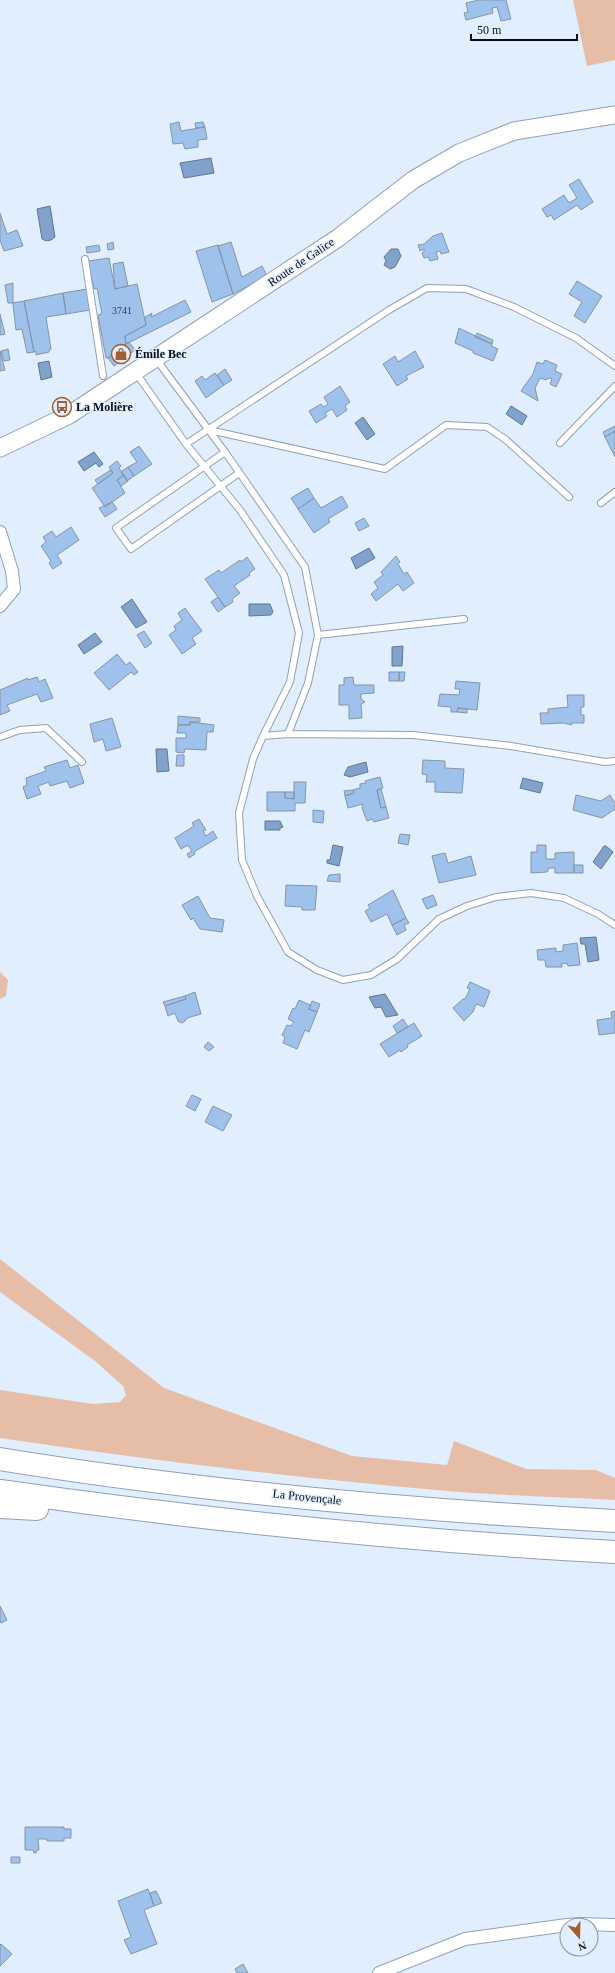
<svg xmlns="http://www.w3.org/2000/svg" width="615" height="1973" viewBox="0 0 615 1973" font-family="Georgia,serif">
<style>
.green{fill:#e6bea7}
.water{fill:#81a3cb;stroke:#5d7795}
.building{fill:#9fc2ec;stroke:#8594a7}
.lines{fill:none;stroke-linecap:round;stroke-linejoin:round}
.lane-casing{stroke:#91a0b4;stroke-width:8}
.street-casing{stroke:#91a0b4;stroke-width:14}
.secondary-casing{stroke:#91a0b4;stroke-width:19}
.highway-casing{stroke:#91a0b4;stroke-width:24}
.lane{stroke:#fff;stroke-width:6}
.street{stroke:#fff;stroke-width:12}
.secondary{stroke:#fff;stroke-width:17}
.highway{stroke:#fff;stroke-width:22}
.labels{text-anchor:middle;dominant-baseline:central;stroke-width:3;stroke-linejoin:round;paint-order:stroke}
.number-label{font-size:10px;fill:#2f3c4c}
.street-label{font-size:12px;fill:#0a0f16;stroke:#e0eefe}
.poi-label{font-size:12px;font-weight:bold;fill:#0a0f16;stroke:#e0eefe;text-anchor:start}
</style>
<rect width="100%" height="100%" fill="#e0eefe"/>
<path class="green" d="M573,0h42v60l-28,6z
M0,972l8,8 -2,16 -6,3z
M0,1259l164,129 188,68 95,9 7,-24 72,28 70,1 19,8v22c-52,-3 -104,-4 -155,-8 -154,-13 -307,-31 -460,-54v-48l93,14 27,-2 6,-7 -3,-9 -28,-25 -95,-69z"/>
<path class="water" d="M211,158l3,15 -30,5 -4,-15z
M50,206l5,31c-4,4 -8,5 -13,2l-5,-30z
M391,249h7l3,7 -6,11 -5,2 -6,-4 2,-4 -2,-4z
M49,361l3,16 -11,3 -3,-17z
M511,406l16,10 -5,9 -16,-11z
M363,417l12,17 -8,6 -12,-17z
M94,452l9,12 -4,3 -3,-4 -12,8 -6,-9z
M369,548l6,10 -19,11 -5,-11z
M132,599l15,23 -11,6 -15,-21z
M249,604h21l3,8 -2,3 -22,1z
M95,633l7,9 -18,12 -6,-9z
M403,646l-1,20h-10v-19z
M156,749h11l2,22 -12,1z
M366,762l2,10 -18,5 -6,-2 4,-8z
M523,778l20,5 -3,10 -20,-5z
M265,821h15l3,6 -3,1v2h-15z
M333,845l10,2 -4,19 -12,-3v-3h3z
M604,846h2l7,6 -12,17 -8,-7z
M596,937l3,23 -11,2 -3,-18h-4l-1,-6z
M385,994l13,21 -12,2 -5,-10 -6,1 -6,-11z"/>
<path class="building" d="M479,0h27l5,19 -10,2 -4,-14 -5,1 1,5 -27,7 -2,-7 4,-1 -2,-9z
M179,122l2,9 24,-4 2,12 -9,1v7l-13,2 -2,-6 -10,1 -3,-20z
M203,122l2,5 -9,1 -1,-5z
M579,179l14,23 -12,8 -4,-5 -23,15 -3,-5 -4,2 -5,-8 22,-14 5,8 8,-5 -8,-13z
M0,213l7,21 10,-4 6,16 -19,5 -4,-11z
M442,233l7,19 -8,2 -1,-3 -4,1 2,7 -8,2 -2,-4 -4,1 -2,-5 2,-1v-3l-4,2 -2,-6 6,-1 9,-8z
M113,242l1,7 -6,1 -1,-6z
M231,242l11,35 20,-11 5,10 -34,18 -15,-48z
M99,245l1,6 -13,2 -1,-6z
M218,245l15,49 -21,8 -16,-51z
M109,258l6,31 22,-5 9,41 -21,11 1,8 -18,14h-2l-8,-43 4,-1 -5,-26 -3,1 -6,-28z
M123,262l5,24 -13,3 -2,-25z
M577,281l25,15 -17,27 -11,-7 8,-14 -13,-8z
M13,283v20h-5l-3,-18z
M87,289l3,21 -24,4 -3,-21z
M63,293l3,21 -20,3 5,32 -2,1v2l-13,3v-4l-2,1 -10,-51z
M185,300l6,12 -65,32 -1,-8 21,-11 -1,-8 7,-4 -1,4z
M24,301l10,51 -7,1 -5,-24 -6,1 -3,-25v-2z
M0,314l5,20 -5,1z
M459,328l33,16 -1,2 7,3 -5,12 -20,-8v-2l-18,-8z
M477,333l16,7 -1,4 -17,-7z
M129,342l6,8 -21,16 -6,-8z
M8,349l2,11 -6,1 -3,-10z
M0,351l5,19 -5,1z
M415,351l9,16 -18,9 2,3 -11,7 -14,-22 12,-8 3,6z
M545,360l12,5 -2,6 7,3 -6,13 -6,-3 2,-5 -3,-1 -3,2 -6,-2 -5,10 3,13 -17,-10 12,-17 4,-12 6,2z
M225,369l7,11 -8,5 -7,-10z
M215,373l9,12 -18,13 -11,-17 7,-5 3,4z
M340,386l10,16 -5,4 2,4 -10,7 -5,-8 -7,4 2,3 -11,7 -7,-12 12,-7 3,3 4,-3 -4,-7z
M615,426v5l-10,6 -2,-5z
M615,431v26l-10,-20z
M139,446l13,18 -18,12 -6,-9 9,-5 -7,-10z
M117,461l4,5 -2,2 5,7 -7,5 8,13 -20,14 -13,-19 21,-15 -4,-6z
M128,467l6,9 -7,5 -6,-9z
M111,470l2,3 -15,11 -3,-4z
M124,475l4,6 -7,5 -4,-6z
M308,488l6,10 -16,11 -7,-11z
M342,496l6,11 -20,12 2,3 -16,11 -16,-24 16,-11 7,10z
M112,502l5,7 -12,8 -6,-9z
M364,518l5,8 -10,5 -4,-8z
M71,527l8,13 -22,15 5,8 -9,6 -4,-6 2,-2 -10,-15 5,-4 -3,-5 9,-6 4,6z
M396,556l4,6 -2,2 6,10 3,-2 7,11 -11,8 -5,-7 -22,17 -5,-7 7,-6 -4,-6 9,-7 -2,-3z
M247,557l8,12 -6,4 1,2 -16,11 6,7 -8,6 1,3 -8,5 -20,-28 14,-9 2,3 19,-13 1,2z
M218,597l7,10 -7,5 -7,-10z
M185,608l17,23 -10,7 4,6 -14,10 -13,-19 7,-5 -2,-4 8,-6 -4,-7z
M144,631l8,12 -7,5 -8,-13z
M117,654l9,11 4,-3 8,10 -4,3 -3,-3 -22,18 -15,-17z
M389,672h10v9h-10z
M399,672h6l-1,9h-5z
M37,677l2,5 6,-3 8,19 -12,4 -4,-8 -30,11 3,6 -10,4v-25l28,-12v2z
M353,677l1,8h20v8l-13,1v5l4,3 -4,2 1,14 -13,1v-14h-10v-20h5v-7z
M456,681l24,2 -3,27 -19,-2 -1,4h-6v-5l-13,-1 2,-12 19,1 1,-6h-5z
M567,695h17v12h-3v8h3v8h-13l1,2 -9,-2 -22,1 -1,-11h8v-4l20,-2z
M458,708l9,1v4l-10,-1z
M178,716l22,2v4h-10v3h-12z
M112,718l9,29 -15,4 -3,-12 -9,3 -4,-18z
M190,722l24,3 -1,7h-6l-1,18 -21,-1 -1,4 -8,-1v-14h10v-5h-9l1,-8h12z
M177,755h7v11h-8z
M67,760l3,8 8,-3 6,18 -14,5 -3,-7 -17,5 -1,-4 -11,4 3,8 -14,5 -4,-12 4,-2 -1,-7 20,-7 -2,-4z
M423,760l22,1v7l19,1 -2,24 -27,-1v-10h-9l1,-7 -5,-1z
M380,777l3,11 -6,2 4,18 5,-1 3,11 -15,4 -2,-3 -5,2 -5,-13 1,-4 -15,4 -3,-12 9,-3 -1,-3 7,-2v-4l6,-1 -1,-2z
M294,782h12l-1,21h-10v8h-28v-19h18v6l9,1z
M381,789l5,18 -5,1 -4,-18z
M353,790l1,3 -9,3 -1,-5z
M285,792h9v7l-9,-1z
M576,795l25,6 9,-6 5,8v6l-13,9 -29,-8z
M313,810l11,1 -1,12 -10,-1z
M199,819l7,11 -3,1 3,5 7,-5 4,7 -23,14 1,2 -6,4 -2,-4 5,-3 -4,-6 -7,4 -6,-11 19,-12 -2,-3z
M400,834l10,1 -2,10 -10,-2z
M537,845h9v14h9v-6l19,-1v21h-19v-5h-6l-2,4 -16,1v-21h6z
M445,853l3,10 23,-7 5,19 -37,8 -7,-27z
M574,865h9v8h-9z
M340,874v8l-13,-1 2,-6z
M286,885l31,1 -2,24h-13v-3l-17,-1z
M393,890l13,28 -14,7 -5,-11 -16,8 -6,-11 5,-3 -2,-3z
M433,895l4,10 -10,4 -5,-10z
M198,896l12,22 14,2 -2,12 -22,-3 -7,-11 -2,2 -9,-15z
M406,918l3,5 -5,2 2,5 -9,5 -5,-10z
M577,943l3,22 -12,1 -1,-3 -6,1 1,3h-16l-1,-7h-7l-1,-10 19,-2v4l7,-1v-6z
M470,982l20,9 -6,16 -8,-3 -3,8 -9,9 -11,-13 10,-9h2l5,-10 -3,-1z
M195,992l6,22 -14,4 -2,3 -3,2 -4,-2 -3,-8 -7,3 -3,-10 21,-7 -1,-3z
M185,996l1,3 -21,7 -2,-4z
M299,1000l11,5 -1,4 8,3 -8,20 -4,-2 -8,19 -14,-6 2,-6 -3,-2 5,-10 4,1 3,-4 -6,-3 5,-11 2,1z
M312,1001l8,3 -3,8 -8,-3z
M615,1011v22l-16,2 -2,-15 15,-2 -1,-6z
M403,1019l5,8 -11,6 -4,-7z
M414,1023l8,13 -15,9 1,2 -7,5 -1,-2 -11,7 -9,-13z
M208,1042l6,5 -5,4 -5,-4z
M192,1095l9,4 -6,12 -9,-5z
M213,1106l19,9 -9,16 -18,-9z
M0,1606l7,14 -6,3 -1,-2z
M25,1827h39v2h7v9h-7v3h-17v-2h-9l1,11h-2l-1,3h-2l-1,-3h-8z
M11,1857h9v6h-9z
M148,1889l6,17 -10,4 13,34 -26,10 -7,-14 7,-3 -13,-36z
M156,1891l6,12 -8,3 -4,-13z
M1,1944l11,10 -12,12v-21z
M243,1964l5,9h-11l-2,-4z"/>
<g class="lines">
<g class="lane-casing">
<path id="lane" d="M85,259l18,117
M156,359l69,93 80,115 13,68 -10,48 -20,51
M136,373l50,71 54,66 44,65 15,58 -9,49 -27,54
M209,430l176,39 61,-44 41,2 18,12 64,58
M560,443l55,-57
M186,444l203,-134 38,-22 39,1 48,18 62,31 39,28
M225,452l-109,76 15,21 108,-76
M601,503l14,-11
M318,635l146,-16
M0,737l20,-7 26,-2 36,34
M615,761l-10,1 -94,-16 -98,-11 -125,-1 -25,2 -10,23 -14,54 3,47 15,36 31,56 29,18 26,10 28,-5 26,-16 42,-40 28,-13 29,-9 35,-4 33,5 34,16 17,11"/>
</g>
<g class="street-casing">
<path id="street" d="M0,532l12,39 2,18 -14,17
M569,1925l11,-1 35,1
M379,1973l86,-34 102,-14"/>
</g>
<g class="secondary-casing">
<path id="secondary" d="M0,448l69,-33 269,-177 75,-58 46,-27 55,-22 101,-16"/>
</g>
<g class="highway-casing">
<path id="highway" d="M0,1459c203,33 409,51 615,62
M0,1491c204,29 409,50 615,61
M0,1507l37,2"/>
</g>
<use href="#lane" class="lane"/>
<use href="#street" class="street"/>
<use href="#secondary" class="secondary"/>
<use href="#highway" class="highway"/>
</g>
<defs>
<g id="shop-ring" transform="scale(1)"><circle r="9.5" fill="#e0eefe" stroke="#a35e30" stroke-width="1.5"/><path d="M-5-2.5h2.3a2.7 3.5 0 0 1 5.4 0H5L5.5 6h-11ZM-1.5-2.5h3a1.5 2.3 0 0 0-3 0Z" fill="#a35e30"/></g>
<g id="bus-ring" transform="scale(1)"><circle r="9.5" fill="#e0eefe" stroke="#a35e30" stroke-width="1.5"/><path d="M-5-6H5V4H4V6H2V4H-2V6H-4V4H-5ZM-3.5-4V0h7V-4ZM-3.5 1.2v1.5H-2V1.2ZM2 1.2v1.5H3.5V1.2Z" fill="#a35e30"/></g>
</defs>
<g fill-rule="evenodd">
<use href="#shop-ring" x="121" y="354"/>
<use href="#bus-ring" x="62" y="407"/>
</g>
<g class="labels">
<g class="number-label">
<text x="122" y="310">3741</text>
</g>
<g class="street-label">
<text transform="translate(301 262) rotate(-34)">Route de Galice</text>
<text transform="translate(307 1497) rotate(6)">La Provençale</text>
</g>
<g class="poi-label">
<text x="135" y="354">Émile Bec</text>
<text x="76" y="407">La Molière</text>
</g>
</g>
<g transform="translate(579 1937) rotate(160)"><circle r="19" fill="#e0eefe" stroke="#8a95a1"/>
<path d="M0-3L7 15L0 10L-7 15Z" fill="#a35e30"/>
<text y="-6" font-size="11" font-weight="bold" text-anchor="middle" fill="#0a0f16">N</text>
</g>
<path d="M471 34v6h106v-6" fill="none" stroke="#0a0f16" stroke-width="2"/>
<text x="477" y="34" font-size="12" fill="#0a0f16" stroke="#e0eefe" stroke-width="3" paint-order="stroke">50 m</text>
</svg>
